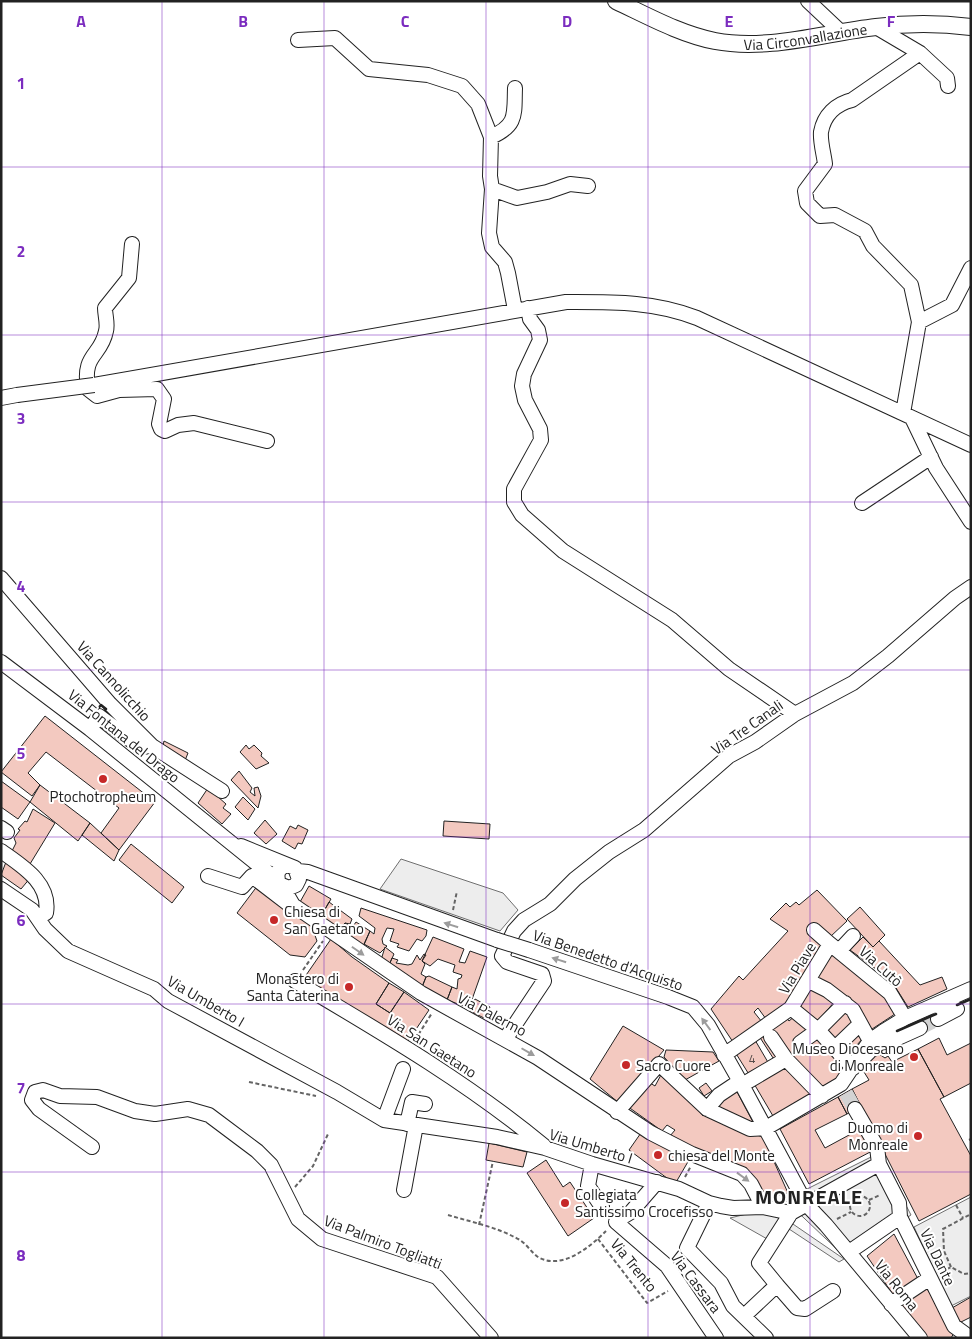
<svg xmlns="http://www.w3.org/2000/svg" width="972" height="1339" viewBox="0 0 972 1339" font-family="'Titillium Web',sans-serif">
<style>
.parking{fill:#ededed;stroke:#6f6f6f}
.building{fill:#f3c9c0;stroke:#222}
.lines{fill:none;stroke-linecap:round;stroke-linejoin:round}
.minor-tunnel{stroke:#d3d3d3;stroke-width:14;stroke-dasharray:14 7;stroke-linecap:butt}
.minor-casing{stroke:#222;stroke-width:16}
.major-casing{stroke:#222;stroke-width:18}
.path{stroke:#646464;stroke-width:2;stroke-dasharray:4 2.5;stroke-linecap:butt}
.minor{stroke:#fff;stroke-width:14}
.major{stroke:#fff;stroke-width:16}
.minor-bridge-casing{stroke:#222;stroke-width:16;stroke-linecap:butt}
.minor-bridge{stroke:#fff;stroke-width:14}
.wall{stroke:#222;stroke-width:2.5}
.oneway{fill:#9c9c9c}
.grid{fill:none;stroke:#7b2cbf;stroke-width:1;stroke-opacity:0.55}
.poi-dot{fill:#c62828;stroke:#fff;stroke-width:2}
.labels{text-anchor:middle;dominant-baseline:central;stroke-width:4;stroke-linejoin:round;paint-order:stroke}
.number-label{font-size:12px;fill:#564c4a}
.street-label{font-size:15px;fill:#222;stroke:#fff}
.poi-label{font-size:15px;fill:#222;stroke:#fff;text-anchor:start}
.district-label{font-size:20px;font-weight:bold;letter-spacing:1px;fill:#222;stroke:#fff}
.grid-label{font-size:16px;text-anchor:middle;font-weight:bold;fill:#7b2cbf;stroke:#fff;stroke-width:4;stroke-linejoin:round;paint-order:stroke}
</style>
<rect width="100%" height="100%" fill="#fff"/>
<path class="parking" d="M401,859l102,34 15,17 -18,21 -120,-42z
M879,1153l32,62 -66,42 -60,-57z
M971,1197v99l-20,10 -37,-79z
M759,1211l31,11 54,37 -5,3 -53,-35 -17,13 -39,-22z"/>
<path class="building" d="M45,716l110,86 -36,48 -18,-17 18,-25 -73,-56 -18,21 12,12 -8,11 -31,-24z
M164,741l24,12 -4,10 -22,-13z
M246,745l3,4 5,-4 8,8 -1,3 8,7 -13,6 -16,-17z
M239,771l13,17 -2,4 5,4 -1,-8 4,-1 3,9 -3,12 -27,-28z
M1,781l29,21 -12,17 -17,-12z
M40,785l50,38 -12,18 -48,-39z
M208,788l18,16 -3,4 8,6 -9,10 -24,-21z
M243,797l12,12 -7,11 -13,-13z
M33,809l22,14 -25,41 -19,-11 5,-10 -2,-5 6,-8 -2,-1 7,-8 2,1z
M265,820l12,14 -11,10 -12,-11z
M444,821l46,3 -1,15 -46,-3z
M90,823l29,27 -5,11 -32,-26z
M298,825l10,5 -6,14 -4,-1 -3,6 -13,-8 8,-15 6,3z
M131,844l53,43 -12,16 -53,-43z
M6,862l25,15 -10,12 -20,-14z
M258,885l54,42 5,14 -12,16 -15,-2 -53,-42z
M309,886l22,13 -11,19 -20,-16z
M817,890l30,31 -17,16 -43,67 -21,15 -8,-11 -4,4 8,10 -29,20 -22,-33 28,-33 4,4 45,-49 -18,-12 16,-16 4,4 6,-5 3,3z
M329,902l23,17 -2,5 -5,-1 -6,8 -19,-13z
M860,907l25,28 -12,12 -26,-28z
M361,908l66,22 -1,6 -4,5 -5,-2 -8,12 -12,-4 2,-3 -9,-3 4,-12 -7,-1 -5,11 1,5 4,2 -7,7 -16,-9 6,-13 4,3 1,-6 -16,-12z
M356,922l14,9 -7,16 -16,-12z
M345,923l6,4 -5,9 -7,-5z
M433,937l31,12 -5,13 6,1 5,-12 17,6 -18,51 -22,-8 5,-13 5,2 1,-10 3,-1 1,-3 -9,-3 2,-7 -17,-6 -8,7 -8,-5z
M863,937l10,10 6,-6 41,44 22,-8 5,12 -39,18 -12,-19 -20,-19 -26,-19z
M331,939l21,18 37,26 -13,21 14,9 14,-21 25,18 -23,34 -104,-63z
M385,947l9,7 -5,11 -8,-5z
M831,951l53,41 11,22 -26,17 -16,-29 -39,-24z
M424,954l2,1 -4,6 3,3 -4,10 5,3 -4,10 -33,-22 3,-7 6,2 -2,3 12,2 4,-1 5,-9 3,5z
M429,976l23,11 -5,13 -25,-13 4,-10z
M389,983l15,9 -14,21 -14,-9z
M810,985l26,15 -19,22 -19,-15z
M475,999l15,8 -6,11 -14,-7z
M845,1008l10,14 -20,18 -12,-11z
M795,1016l14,13 -9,18 -10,9 -20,-28 16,-11 3,4z
M623,1026l41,24 -45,53 -29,-24z
M770,1028l5,7 5,22 -5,4 -16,-25z
M859,1029l5,8 -15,17 -8,-8z
M816,1034l32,35 -27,22 -31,-35z
M939,1038l8,17 24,-12v40l-27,14 -26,-48z
M755,1040l14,24 -19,12 -15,-24z
M918,1049l26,48 -4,2 31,57v38l-52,27 -67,-132 17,-9 -5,-8 3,-2v-12l12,-4 6,4 3,-2 4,6z
M666,1050l47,2 6,9 -34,19 -21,-23z
M783,1064l31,29 -41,23 -20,-34z
M662,1073l27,24 14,19 2,-4 35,18 23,7 25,56 -25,5 -41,-37 -52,-25 5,-6 -8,-5 -5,6 -35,-25 20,-25 8,5z
M706,1083l6,8 -8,5 -5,-8z
M852,1089l9,17 -14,8 -9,-17z
M736,1090l18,34 -29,-12 -9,-7z
M838,1097l9,17 -32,16 10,18 37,-20 12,22 -65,34 -29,-55z
M643,1130l46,30 -14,24 -46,-34z
M489,1143l38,9 -4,15 -37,-7z
M546,1160l17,27 7,-5 24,36 -26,18 -41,-63z
M894,1234l24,45 -24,17 -27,-40z
M926,1287l28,46 -3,5h-27l-25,-35z
M971,1297v20l-12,6 -7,-15z"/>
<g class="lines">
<path class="minor-tunnel" d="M920,1028l18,-9
M846,1093l9,16"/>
<g class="minor-casing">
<path id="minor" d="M808,1l34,32
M876,27l44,26 27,25 1,8
M298,40l37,-2 34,31 59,6 34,11 16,18 13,33 -1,39 2,13 -3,44 3,14 13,15 3,11 7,37
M491,137c27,-12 23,-23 24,-49
M492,189l25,9 30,-6 23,-8 18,2
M528,308l2,11 8,11 2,10 -16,34 -2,12 3,14 15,29 1,11 -27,49v13l8,13 41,36 109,69 57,49 66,45
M919,322l33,-17 19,-37
M118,381l1,9 -22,6 -9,-7c-6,-36 13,-32 18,-58 2,-7 -1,-16 -1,-23l24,-30 3,-34
M94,385l472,-83c46,0 88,-1 131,16l274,127
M119,390l38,-1 7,10 -5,25 2,5 4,2 13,-6 16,-2 73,18
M1,398l16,-3
M903,413l16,-91 -8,-37 -38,-39 -8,-15 -30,-16 -15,1 -13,-13 -2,-12 20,-27c-1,-9 -5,-23 -4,-32 3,-17 15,-28 31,-32l68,-47
M912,418l24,50 35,54
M862,503l69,-46
M1,578l109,126 42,42 -12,1 -41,-31 -9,13
M1,662l89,67 187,151
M152,746l70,45
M1,828l6,4
M241,846l54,22 4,11 -3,6 -7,3 -10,-4c-3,-9 -2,-16 8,-19
M1,851c21,15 50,32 45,62l-7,4
M298,871l10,1 189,68
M208,876l34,11 10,-11 39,30
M282,886l11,19 128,88 117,65 113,75 41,21 50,20 9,10 12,23
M1,889l31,21 13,19 23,22 86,38 14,12 169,91 47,28 113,17 48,11 47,16 87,25 30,14 12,3 12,2 30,-1 28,6 88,-49
M830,944l60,49 15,25
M529,950l139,47 25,10 15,18 34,60 64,119 20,21 94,113
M839,951l14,-15
M295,981c86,51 172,101 249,165
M809,981l18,9 26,20 17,31
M791,1008l27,22 35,38
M938,1019l19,-10
M771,1037l15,22 36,37
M506,1038l38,-57 -2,-7 -35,-12 -5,-6 12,-25 10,-11 26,-16 25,-25 34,-27 35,-22 85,-74 26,-14 40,-28 58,-31 35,-27 67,-58 16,-11
M800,1043l18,-13 27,-27
M835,1048l25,-24
M724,1055l67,-47 39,-64 -16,-14
M864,1057l7,-7 49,-22
M742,1085l44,-26
M707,1109l12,-14 21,-14
M855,1109l22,38 2,17 20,39 1,14 54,109 11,8
M617,1112l42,-48 48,45 43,20 16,-1 75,-44 29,-43 14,-10 21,-13 66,-29
M384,1120l19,-51
M407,1124l5,-22 13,2
M92,1147l-53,-38 -7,-9 3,-8 8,-2 17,6 37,1 38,14 20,3 33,-5 21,6 48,36 14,14 27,54 24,20 115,38 54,61
M592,1164l-4,22 14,21
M404,1190l12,-65
M709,1203l-22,45 34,35 12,23 33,32
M621,1218l10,-6 26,-30
M616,1222l51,44 49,72
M849,1252l51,-35
M777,1285l20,23 8,1 28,-18
M891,1304l39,-26
M744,1316l33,-31 -18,-22 32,-50"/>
</g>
<g class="major-casing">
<g id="major">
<path id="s1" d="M616,1c32,15 64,33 99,40 52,10 109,-8 161,-14 32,-4 63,-4 95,0"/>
</g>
</g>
<path class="path" d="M453,910l4,-19
M303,970l20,-29
M415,1040l17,-27
M249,1082l67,14
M969,1140l2,-1
M685,1177l6,-11
M295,1187l18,-21 15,-32
M850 1206a10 10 0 1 1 20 0a10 10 0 1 1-20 0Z
M869,1200l11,-5
M956,1205l7,13
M448,1215c23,7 49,12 70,24 8,4 13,13 20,18 24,14 53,-11 68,-26
M837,1219l14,-7
M479,1225l14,-64
M598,1239l49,64 21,-12
M951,1267l-7,-16 -1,-22 28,-15
M941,1272l10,-5 13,7 7,-1"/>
<use href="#minor" class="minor"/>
<use href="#major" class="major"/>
<g class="minor-bridge-casing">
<path id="minor-bridge" d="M17,395l77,-10
M497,940l32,10"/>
</g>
<use href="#minor-bridge" class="minor-bridge"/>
<path class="wall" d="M94,713l7,-8 5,4
M957,1005l14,-6
M897,1031l39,-17"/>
</g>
<defs><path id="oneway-solid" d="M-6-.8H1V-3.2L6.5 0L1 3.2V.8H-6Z" transform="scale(1.25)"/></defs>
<g class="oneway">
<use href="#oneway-solid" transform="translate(451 925) rotate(-162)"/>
<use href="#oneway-solid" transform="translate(358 951) rotate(35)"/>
<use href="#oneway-solid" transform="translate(559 960) rotate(-162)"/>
<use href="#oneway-solid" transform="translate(706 1024) rotate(-126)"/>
<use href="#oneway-solid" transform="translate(528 1052) rotate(30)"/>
<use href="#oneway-solid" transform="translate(743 1177) rotate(36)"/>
</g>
<path class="grid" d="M162,1v1337M324,1v1337M486,1v1337M648,1v1337M810,1v1337M1,167h970M1,335h970M1,502h970M1,670h970M1,837h970M1,1004h970M1,1172h970"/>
<g class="poi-dot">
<circle cx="103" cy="779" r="5"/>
<circle cx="274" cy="920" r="5"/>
<circle cx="349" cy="987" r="5"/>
<circle cx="914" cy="1057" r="5"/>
<circle cx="626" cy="1065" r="5"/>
<circle cx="918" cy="1136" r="5"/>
<circle cx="658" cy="1155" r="5"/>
<circle cx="565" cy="1203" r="5"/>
</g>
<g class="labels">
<g class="number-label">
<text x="752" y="1058">4</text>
</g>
<g class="street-label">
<text stroke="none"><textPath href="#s1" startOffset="198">Via Circonvallazione</textPath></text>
<text transform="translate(114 681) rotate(48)">Via Cannolicchio</text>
<text transform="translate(747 727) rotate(-35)">Via Tre Canali</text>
<text transform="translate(124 736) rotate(39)">Via Fontana del Drago</text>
<text transform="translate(608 960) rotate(19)">Via Benedetto d'Acquisto</text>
<text transform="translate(881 966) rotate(42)">Via Cutò</text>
<text transform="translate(797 968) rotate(-59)">Via Piave</text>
<text transform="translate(206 1001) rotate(30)">Via Umberto I</text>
<text transform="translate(492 1014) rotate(28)">Via Palermo</text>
<text transform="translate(432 1046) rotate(33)">Via San Gaetano</text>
<text transform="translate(591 1146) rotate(17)">Via Umberto I</text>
<text transform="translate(383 1242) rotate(21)">Via Palmiro Togliatti</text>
<text transform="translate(938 1257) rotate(64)">Via Dante</text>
<text transform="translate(634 1265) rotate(51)">Via Trento</text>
<text transform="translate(696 1282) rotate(53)">Via Cassara</text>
<text transform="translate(897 1285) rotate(51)">Via Roma</text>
</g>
<g class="poi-label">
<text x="103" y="796" text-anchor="middle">Ptochotropheum</text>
<text x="284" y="911">Chiesa di<tspan x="284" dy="17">San Gaetano</tspan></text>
<text x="339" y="978" text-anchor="end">Monastero di<tspan x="339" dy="17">Santa Caterina</tspan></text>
<text x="904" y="1048" text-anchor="end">Museo Diocesano<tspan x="904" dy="17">di Monreale</tspan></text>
<text x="636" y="1065">Sacro Cuore</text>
<text x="908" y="1127" text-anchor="end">Duomo di<tspan x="908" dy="17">Monreale</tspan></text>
<text x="668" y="1155">chiesa del Monte</text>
<text x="575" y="1194">Collegiata<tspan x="575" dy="17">Santissimo Crocefisso</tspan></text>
</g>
<g class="district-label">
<text x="809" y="1196">MONREALE</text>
</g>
</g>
<g class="grid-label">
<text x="81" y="27">A</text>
<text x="243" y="27">B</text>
<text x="405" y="27">C</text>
<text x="567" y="27">D</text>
<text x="729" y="27">E</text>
<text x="891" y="27">F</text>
<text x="21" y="89">1</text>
<text x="21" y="257">2</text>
<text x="21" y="424">3</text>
<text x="21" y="592">4</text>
<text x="21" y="759">5</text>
<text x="21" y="926">6</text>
<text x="21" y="1094">7</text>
<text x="21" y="1261">8</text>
</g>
<rect width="972" height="1339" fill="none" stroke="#222222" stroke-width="5"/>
</svg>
